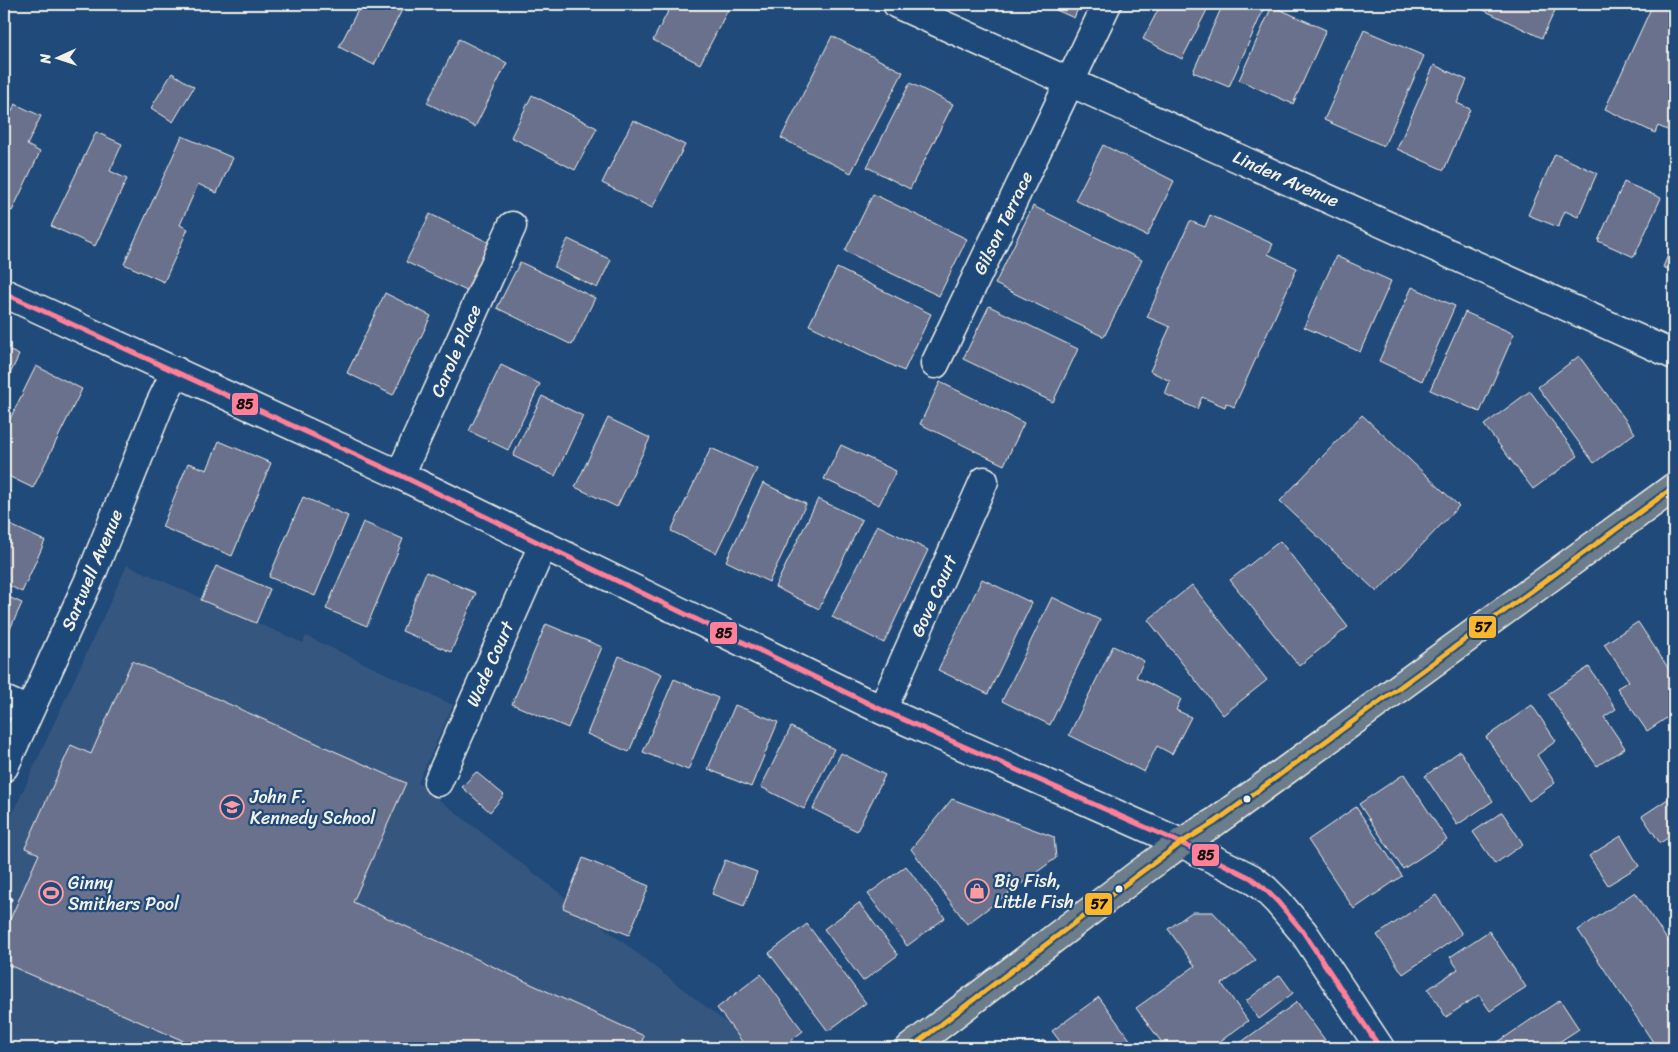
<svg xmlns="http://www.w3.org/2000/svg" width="1678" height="1052" viewBox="0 0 1678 1052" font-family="Sriracha,sans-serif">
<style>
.built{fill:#36567f}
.building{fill:#6a718c;stroke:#f4f1e8}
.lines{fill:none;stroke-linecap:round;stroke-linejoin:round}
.minor-casing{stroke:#f4f1e8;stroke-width:31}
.major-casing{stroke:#f4f1e8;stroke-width:31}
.path{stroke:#f4f1e8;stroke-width:3;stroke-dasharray:5 4;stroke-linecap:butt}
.minor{stroke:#1f4a7a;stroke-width:28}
.major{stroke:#6c7d8b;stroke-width:28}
.bus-1-casing{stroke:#1f4a7a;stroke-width:9}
.bus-2-casing{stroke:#1f4a7a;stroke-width:9}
.bus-1{stroke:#ff8098;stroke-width:5}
.bus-2{stroke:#fab62d;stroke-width:5}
.bus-dot{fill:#f4f1e8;stroke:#1f4a7a;stroke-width:2}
.labels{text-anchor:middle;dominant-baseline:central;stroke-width:4.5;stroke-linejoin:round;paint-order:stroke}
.street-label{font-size:18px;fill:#f4f1e8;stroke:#1f4a7a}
.poi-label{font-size:18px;fill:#f4f1e8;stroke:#1f4a7a;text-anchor:start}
.line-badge{stroke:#1f4a7a;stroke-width:2}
.pale-badge-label{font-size:14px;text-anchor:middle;font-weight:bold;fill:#111}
</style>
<rect width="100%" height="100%" fill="#1f4a7a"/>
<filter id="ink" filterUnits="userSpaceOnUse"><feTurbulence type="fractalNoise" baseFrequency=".02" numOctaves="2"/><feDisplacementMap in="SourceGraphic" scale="10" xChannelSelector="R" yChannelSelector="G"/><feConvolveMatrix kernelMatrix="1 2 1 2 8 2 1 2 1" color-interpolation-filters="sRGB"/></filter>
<g filter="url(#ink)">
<path class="built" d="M127,565l176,78 3,-7 147,69 -35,78 341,265h-755v-216z"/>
<path class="building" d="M361,4h44l-31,61 -35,-18z
M672,4h59l-31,60 -47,-24z
M1043,4h37l-6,14z
M1161,4h49l-28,55 -39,-20z
M1223,4h37l5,2 -36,81 -36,-15z
M1471,4h87l-16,34z
M1653,4h21v129l-16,-7 -3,7 -50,-24z
M1272,6l54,24 -33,74 -54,-24z
M1364,30l60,26 -40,90 -60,-26z
M832,36l71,36 -52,101 -70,-35z
M459,39l48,24 -32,64 -48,-24z
M1434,65l33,15 -10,23 13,6 -26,61 -47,-21z
M172,73l22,14 -21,35 -22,-14z
M910,83l43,21 -43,85 -43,-22z
M532,95l65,33 -22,42 -64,-33z
M15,104l26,12 -14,29 13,7 -28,59 -8,-3v-80z
M633,120l52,25 -33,63 -50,-25z
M96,132l26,12 -12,27 17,8 -32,67 -44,-20z
M182,136l51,22 -16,35 -19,-9 -18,41 8,4 -24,53 -40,-18z
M1103,145l71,36 -27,55 -72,-36z
M1555,154l42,19 -19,44 -13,-6 -7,16 -30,-12z
M1624,182l37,16 -27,59 -36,-16z
M873,194l94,45 -28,57 -94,-45z
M1033,206l109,54 -38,77 -109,-53z
M430,214l66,32 -23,48 -67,-32z
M1210,215l63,29 -5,10 29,14 -63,139 -8,-4 -1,4 -23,-10 -5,12 -32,-15 5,-13 -20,-10 20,-44 -23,-10 43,-96 15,6z
M568,239l43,21 -14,28 -43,-21z
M1674,241v31l-11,-5z
M1336,256l55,25 -31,71 -56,-25z
M520,262l75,36 -23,47 -75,-37z
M837,268l94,46 -27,57 -95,-46z
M1412,287l43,19 -33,75 -43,-20z
M385,293l46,23 -38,79 -46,-22z
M989,306l89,43 -25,53 -90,-43z
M1465,312l49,22 -34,78 -50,-22z
M4,348l15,7 -15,32z
M1579,356l56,77 -41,30 -56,-76z
M501,365l39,19 -32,66 -39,-19z
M36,366l46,23 -49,99 -29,-14v-43z
M940,382l84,41 -20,42 -84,-41z
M1530,391l48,65 -45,33 -49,-64z
M542,396l41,20 -28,60 -42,-20z
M1362,415l97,91 -82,86 -97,-91z
M608,418l42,20 -33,69 -42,-20z
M219,441l52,22 -39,93 -70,-29 26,-64 19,7z
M841,445l55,26 -17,34 -55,-26z
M711,448l46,21 -41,84 -45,-22z
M763,483l43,21 -37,78 -43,-21z
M303,497l45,19 -33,80 -46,-19z
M818,499l44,21 -43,89 -44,-22z
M4,522l41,19 -23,51 -18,-9z
M363,522l40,17 -36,87 -41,-17z
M877,525l51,25 -44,93 -52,-26z
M1280,541l68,86 -49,39 -69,-86z
M216,566l54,23 -14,34 -55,-23z
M426,572l50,21 -25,59 -49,-21z
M982,579l50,24 -44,91 -50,-24z
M1192,585l75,95 -44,35 -75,-95z
M4,595l18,8 -18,39z
M1052,597l48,23 -50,105 -48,-24z
M1638,622l36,55v36l-27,18 -30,-43 12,-7 -25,-37z
M546,624l56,23 -34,81 -56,-24z
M1113,646l31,15 -8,16 45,22 -5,11 15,7 -19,37 -15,-8 -13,26 -75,-37z
M619,656l43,18 -33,78 -42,-18z
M132,661l274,122 -53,119 291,134 -5,12h-439l-196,-85v-30l35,-79 -14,-6 46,-103 20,9z
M1589,667l27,42 -12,8 21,31 -28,18 -49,-72z
M674,679l44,19 -30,72 -45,-18z
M735,705l43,17 -27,65 -43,-18z
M1532,705l24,36 -19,14 18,28 -26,18 -43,-64z
M791,727l43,22 -30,60 -43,-22z
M1460,751l33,50 -36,24 -32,-49z
M841,753l44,22 -28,56 -44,-22z
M476,772l28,23 -14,17 -28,-25z
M1404,774l43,66 -44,29 -44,-65z
M1674,795v39l-14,9 -18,-27z
M952,799l102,38 2,21 -89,66 -56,-75z
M1356,807l46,69 -48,33 -46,-69z
M1502,812l21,32 -28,20 -22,-32z
M1621,836l18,30 -31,19 -19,-29z
M583,858l66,28 -20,49 -66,-27z
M725,860l32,12 -13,34 -32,-12z
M906,866l39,52 -38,28 -39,-52z
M1635,892l39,58v88l-14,10h-3l-79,-118z
M1436,895l26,39 -59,40 -26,-39z
M859,903l39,52 -35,26 -39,-52z
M1192,912h21l43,48 -34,24 26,37 -37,27h-45l-30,-40 59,-42 -27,-37z
M807,924l59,79 -38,28 -59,-78z
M1489,931l37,56 -36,24 -11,-16 -33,22 -18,-28 30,-20 -8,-12z
M761,974l42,57 -22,17h-34l-30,-40z
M1280,975l13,18 -34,26 -13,-18z
M1099,997l37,51h-71l-13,-17z
M1560,1000l19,29 -29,19h-61z
M1297,1002l28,38 -11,8h-81z
M1043,1040l6,8h-18z"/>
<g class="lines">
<g class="minor-casing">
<path id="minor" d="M897,4l777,351
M4,293l396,182 482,235 299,133 70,35 14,11 13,13 26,31 76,115
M935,364l172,-360
M400,475l112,-249
M4,700l25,11
M882,710l102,-229
M4,767l86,-189 69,-172 17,-35
M438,782l105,-237"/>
</g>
<g class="major-casing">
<path id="major" d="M910,1048l230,-175 41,-30 34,-21 459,-335"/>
</g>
<path class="path" d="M4,918l7,-19 -5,-3
M680,1040l4,3 -2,5"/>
<use href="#minor" class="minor"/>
<use href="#major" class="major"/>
<g class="bus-1-casing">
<path id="bus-1" d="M4,293l396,182 482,235 299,133 70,35 14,11 13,13 26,31 76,115"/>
</g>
<g class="bus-2-casing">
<path id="bus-2" d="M910,1048l230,-175 41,-30 34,-21 459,-335"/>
</g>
<use href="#bus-1" class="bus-1"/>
<use href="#bus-2" class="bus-2"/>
</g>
</g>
<defs>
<g id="school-ring" transform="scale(1.25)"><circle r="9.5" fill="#1f4a7a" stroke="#ff9aa2" stroke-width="1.5"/><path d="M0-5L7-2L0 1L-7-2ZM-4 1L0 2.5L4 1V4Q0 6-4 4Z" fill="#ff9aa2"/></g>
<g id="shop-ring" transform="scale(1.25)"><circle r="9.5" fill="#1f4a7a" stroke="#ff9aa2" stroke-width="1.5"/><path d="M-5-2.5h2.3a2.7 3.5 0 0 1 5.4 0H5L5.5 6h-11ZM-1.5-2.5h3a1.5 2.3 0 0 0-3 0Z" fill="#ff9aa2"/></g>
<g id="stadium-ring" transform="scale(1.25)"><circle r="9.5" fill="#1f4a7a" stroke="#ff9aa2" stroke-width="1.5"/><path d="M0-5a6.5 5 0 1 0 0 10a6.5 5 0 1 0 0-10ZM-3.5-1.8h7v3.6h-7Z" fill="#ff9aa2"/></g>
</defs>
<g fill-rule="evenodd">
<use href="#school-ring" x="232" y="807"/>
<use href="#shop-ring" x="977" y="891"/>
<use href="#stadium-ring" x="51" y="893"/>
</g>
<g class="bus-dot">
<circle cx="1247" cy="799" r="4.5"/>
<circle cx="1119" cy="889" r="4.5"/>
</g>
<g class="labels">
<g class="street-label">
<text transform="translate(1286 179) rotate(24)">Linden Avenue</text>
<text transform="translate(1003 223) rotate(-64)">Gilson Terrace</text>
<text transform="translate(456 351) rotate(-66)">Carole Place</text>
<text transform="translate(92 570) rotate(-67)">Sartwell Avenue</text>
<text transform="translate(934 596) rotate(-66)">Gove Court</text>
<text transform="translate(490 664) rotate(-66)">Wade Court</text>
</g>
<g class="poi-label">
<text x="250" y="797">John F.<tspan x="250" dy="21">Kennedy School</tspan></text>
<text x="994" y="881">Big Fish,<tspan x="994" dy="21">Little Fish</tspan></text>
<text x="68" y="883">Ginny<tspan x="68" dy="21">Smithers Pool</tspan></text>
</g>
</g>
<g class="line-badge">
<rect x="231" y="392" width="28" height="24" rx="5" fill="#ff8098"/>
<rect x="1468" y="615" width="29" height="24" rx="5" fill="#fab62d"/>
<rect x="709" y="621" width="29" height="24" rx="5" fill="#ff8098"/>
<rect x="1191" y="843" width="29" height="24" rx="5" fill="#ff8098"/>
<rect x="1084" y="892" width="29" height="24" rx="5" fill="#fab62d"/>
</g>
<g class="pale-badge-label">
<text x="245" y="409">85</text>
<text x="1483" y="632">57</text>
<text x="724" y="638">85</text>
<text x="1206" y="860">85</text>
<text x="1099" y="909">57</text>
</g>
<rect width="1678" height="1052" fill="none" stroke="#1f4a7a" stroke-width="20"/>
<rect x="10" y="10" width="1658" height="1032" fill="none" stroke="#f4f1e8" stroke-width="2" filter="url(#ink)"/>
<g transform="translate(58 58) rotate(267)" stroke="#1f4a7a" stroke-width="4" paint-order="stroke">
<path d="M0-4L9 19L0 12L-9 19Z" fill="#f4f1e8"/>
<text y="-8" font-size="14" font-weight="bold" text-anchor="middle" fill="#f4f1e8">N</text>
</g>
</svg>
